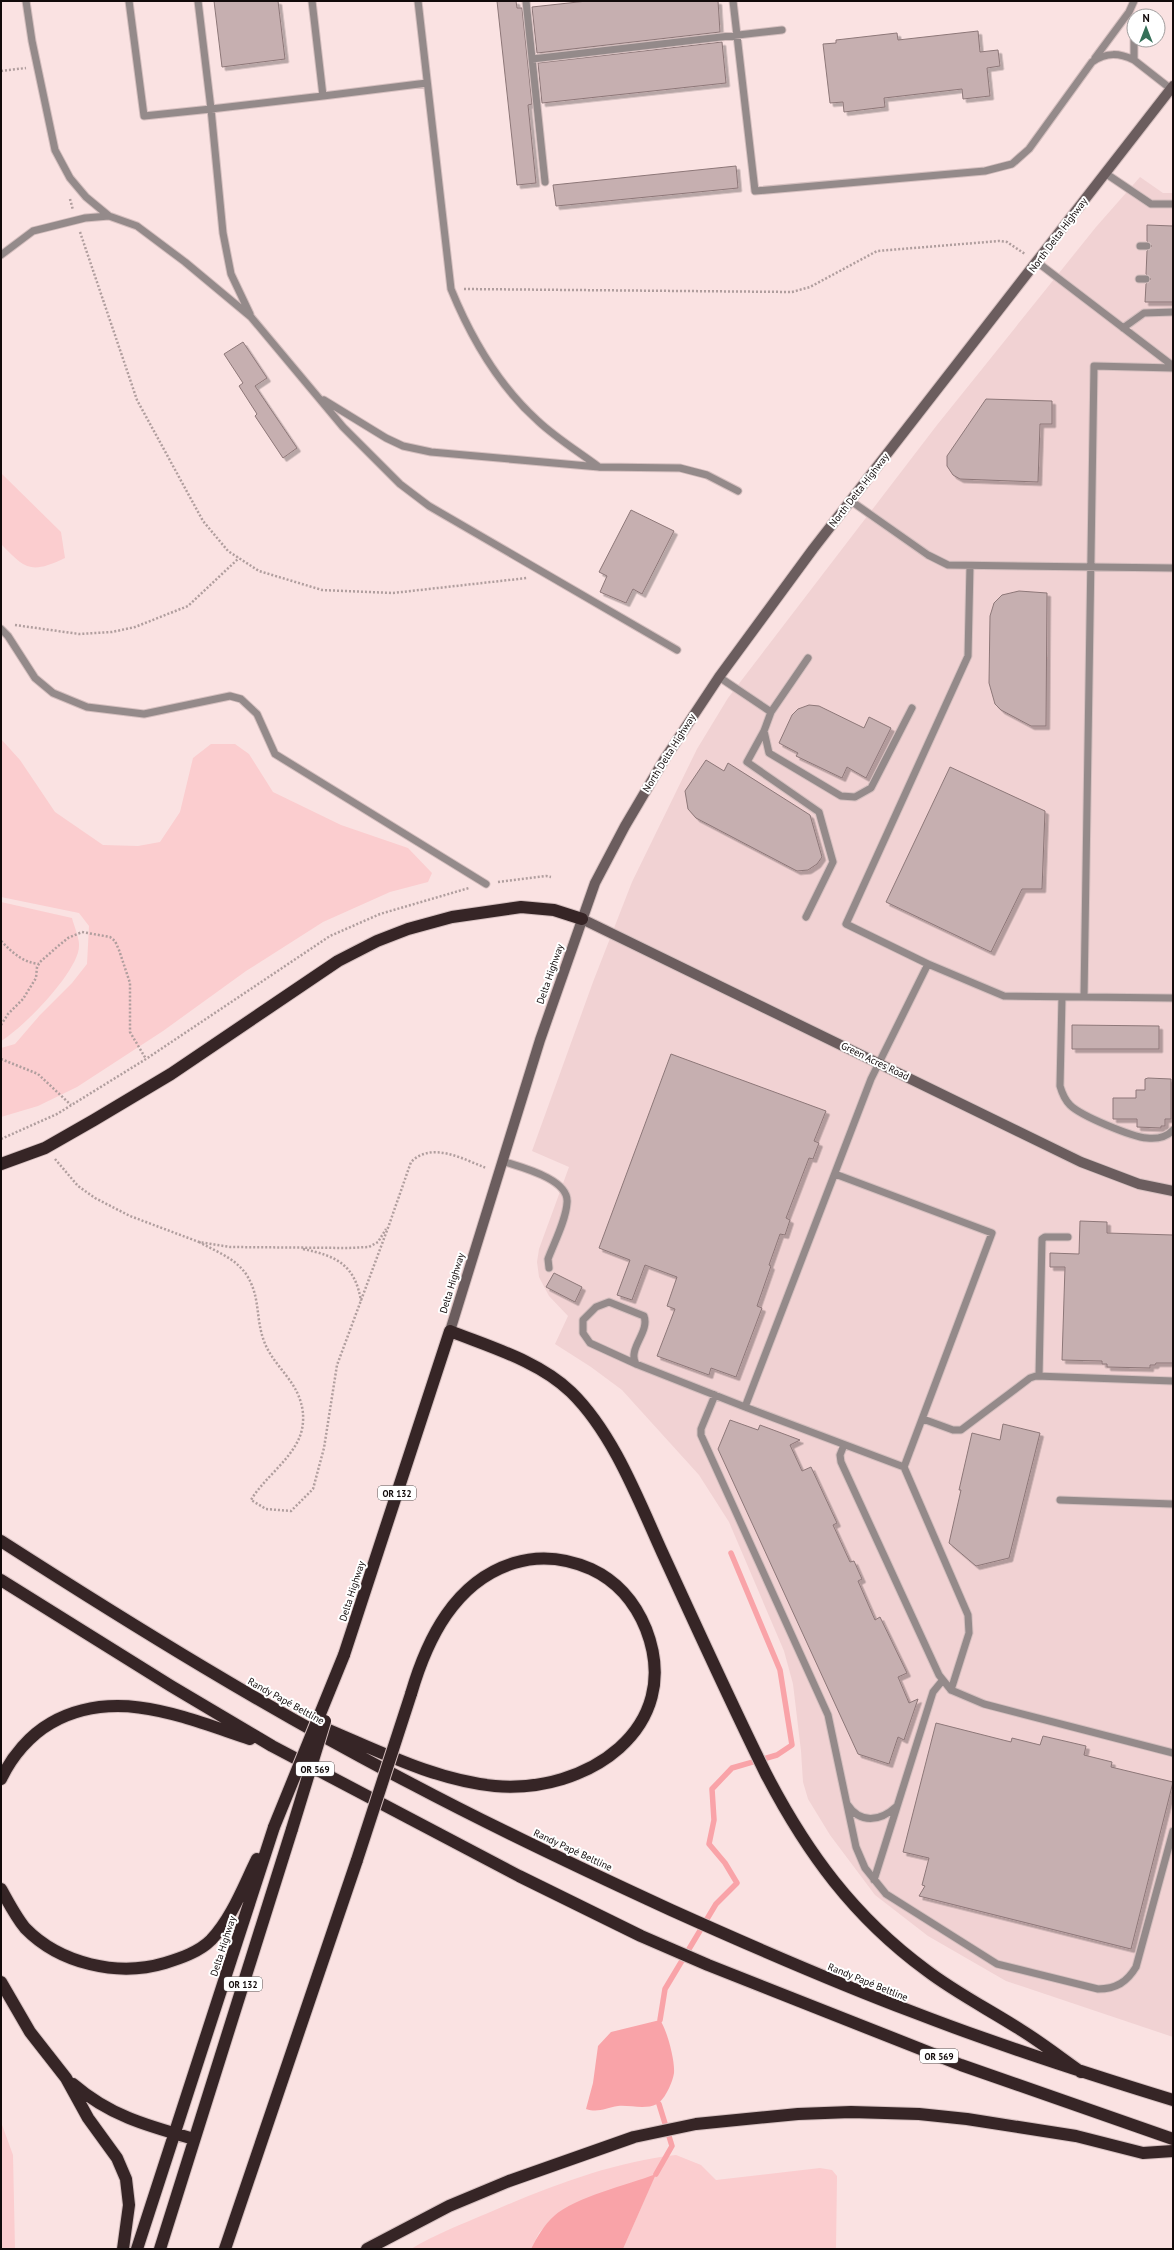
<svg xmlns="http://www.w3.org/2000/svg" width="1174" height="2250" viewBox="0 0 1174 2250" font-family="'PT Sans',sans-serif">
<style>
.built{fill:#f1d2d3}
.green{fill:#fbcdcf}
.water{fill:#f9a3a8}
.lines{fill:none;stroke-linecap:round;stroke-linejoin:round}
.stream{stroke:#f9a3a8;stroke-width:5.5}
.building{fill:#c6afb0;stroke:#8d7778;filter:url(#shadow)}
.lane-casing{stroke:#d5bfbf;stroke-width:9}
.secondary-casing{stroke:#d5bfbf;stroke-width:12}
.highway-casing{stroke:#d5bfbf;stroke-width:14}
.path{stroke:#b09e9e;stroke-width:2.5;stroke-dasharray:2 2;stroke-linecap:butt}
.lane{stroke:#948a8a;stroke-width:7}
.secondary{stroke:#6b5d5e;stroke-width:10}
.highway{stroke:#362526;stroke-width:12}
.highway-bridge-casing{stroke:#d5bfbf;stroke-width:14;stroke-linecap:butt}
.highway-bridge{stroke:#362526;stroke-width:12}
.labels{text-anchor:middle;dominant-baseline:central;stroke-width:4;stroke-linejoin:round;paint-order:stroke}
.shield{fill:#fff;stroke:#585454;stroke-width:1}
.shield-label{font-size:9px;font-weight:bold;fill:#110a0a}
.street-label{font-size:10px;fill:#110a0a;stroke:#fff}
</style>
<defs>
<filter id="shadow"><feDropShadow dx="3.5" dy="3.5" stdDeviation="0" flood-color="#0004"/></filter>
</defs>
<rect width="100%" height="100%" fill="#fae2e2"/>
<path class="built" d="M1140,177l23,16h10v1844l-167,-56 -78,-45 -53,-41 -45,-60 -22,-36 -5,-17 -2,-31 -8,-67 -9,-33 -55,-129 -30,-47 -77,-85 -31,-23 -36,-23 13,-28 -19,-20 -10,-19 -2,-15 2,-13 30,-82 -37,-16 61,-169 39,-100 65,-133 31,-51 209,-273 159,-198z"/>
<path class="green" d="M1,473l60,59 4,26c-34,16 -39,12 -64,-14z
M1,739l19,21 35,52 48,33 35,1 22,-4 20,-30 13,-54 18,-14h24l14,10 24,38 68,33 67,23 24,25 -4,9 -38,10 -67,30 -77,49 -83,60 -86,56 -39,19 -37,11v-69l14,-4 25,-29 32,-32 15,-19 2,-38 -10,-13 -78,-16z
M1,902l71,16c2,8 7,19 7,27 1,25 -57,84 -78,96z
M1,2122l12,33 2,94h-14z
M676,2155l25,10 15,15 104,-12 12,2 5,6 -1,73h-213l32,-74 -101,41 -15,17 -8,16h-120c25,-15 51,-25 77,-36 60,-26 124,-51 188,-58z"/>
<path class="water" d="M660,2020c7,10 15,40 14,53 -1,8 -9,27 -17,31 -12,6 -26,1 -39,2 -12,2 -20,7 -32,3l7,-26 5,-37 13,-14z
M656,2174l-33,75h-92c6,-12 13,-24 23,-33 21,-19 74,-31 102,-42z"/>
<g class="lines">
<path class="stream" d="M660,2020l5,-31 51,-85 21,-21 -12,-20 -16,-19 5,-24 -2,-31 20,-21 45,-13 15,-10 -12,-75 -49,-117
M656,2174l16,-28 -13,-42"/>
</g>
<path class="building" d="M214,1h64l7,58 -63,8z
M497,1h19l1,7h5l10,96 -4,1 8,78 -19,2z
M587,1h131l2,31 -183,21 -5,-46z
M978,31l2,21 18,-2 2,16 -13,2 3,28 -27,3 -1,-10 -78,9 1,9 -41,5 -1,-10 -13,1 -7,-59 13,-1v-3l61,-7 1,7z
M722,42l4,41 -184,20 -4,-40z
M736,166l2,22 -182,18 -3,-21z
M1147,225l26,1v76h-28l1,-18 5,-5 -5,-5 1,-23 5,-5 -5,-5z
M243,342l24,36 -12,8 42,62 -14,10 -28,-42 2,-2 -18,-28 4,-3 -19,-29z
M986,399l66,2v23h-12l-2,58 -78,-3 -7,-4 -6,-9v-10z
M631,510l43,21 -32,63 -9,-5 -7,14 -26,-11 7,-16 -8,-4z
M1019,591l28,2 -1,133h-15l-30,-16 -6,-6 -6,-21 1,-67 4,-13 8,-8z
M809,705l10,1 45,22 5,-11 22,11 -25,50 -19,-11 -5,11 -46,-22 2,-3 -19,-10 13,-28 6,-6z
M706,760l18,11 4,-8 82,52 12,42 -5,7 -9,6 -11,1 -101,-53 -8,-9 -3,-18z
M950,767l95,44 -3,78h-20l-31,63 -105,-50z
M1072,1025l87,1v23h-87z
M671,1054l155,57 -12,30 5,2 -6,16 -4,-1 -23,60 4,2 -5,15 -5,-1 -11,31 2,1 -14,40 5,2 -26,69 -25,-9 -2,7 -52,-19 18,-47 -8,-3 10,-29 -32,-12 -13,35 -15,-5 13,-35 -31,-12z
M1148,1078l23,1v40h-6v7h-4v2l-24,-1v-8h-24v-21h23v-8h9v-11z
M1080,1221l27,1v11l66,2v128h-17l-1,2h-5v3l-43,-1v-3h-5v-3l-40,-1 3,-93h-15v-14l29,1z
M554,1273l28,14 -7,15 -29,-15z
M730,1420l28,10 2,-5 40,15 -10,5 12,26 9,-4 26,56 -4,2 17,37 4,-1 8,18 -4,2 17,39 5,-3 27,56 -9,4 11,26 9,-4 -14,41 -6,-3 -9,27 -31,-10 -140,-305z
M1003,1424l37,9 -31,125 -33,8 -27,-23 12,-53h-2l13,-57 28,7z
M936,1723l75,19 1,-4 28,7 3,-9 43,10 -2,9 28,7 -1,5 62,15 -42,167 -212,-53 6,-10 -3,-1 7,-27 -26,-6z"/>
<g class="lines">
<g class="lane-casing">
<path id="lane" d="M26,1l6,40 23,109 15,28 16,19 23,19
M129,1l15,115 67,-7 12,124 8,41 19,40
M198,1l13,108 112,-13
M312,1l11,95 104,-13
M418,1l33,288c20,49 47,96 87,132 18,17 41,31 61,46
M526,1l19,181
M733,1l22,190 230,-20 27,-7 17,-15 63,-87c15,-10 27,-9 42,-2
M1134,40v20l37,29
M1095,58l34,-46 5,-11
M532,59l250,-29
M1105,173l46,31h22
M1140,246h7
M1,255l32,-24 52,-13 24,-2 28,10 48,36 66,55 92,110 57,57 29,22 248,144
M1037,262l136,104
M1139,279h7
M1123,328l21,-15 29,-1
M324,400l62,38 17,8 28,6 168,15 81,1 27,7 31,16
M851,501l77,54 20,10 225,3
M970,566l-2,90 -122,268 82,40 76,32 169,2
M1,629l7,7 27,42 18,15 34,14 57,7 86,-18 11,3 16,15 18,40 211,130
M719,677l52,35
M764,731l5,22 72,43 14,1 16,-9 41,-80
M806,917l27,-55 -14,-50 -72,-50 17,-31 7,-19 37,-54
M928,964l-57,115 -126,328 159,60 64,148 1,18 -18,57 33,14 189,49
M1062,997l-2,89c2,7 5,14 10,19 11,11 62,32 77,33 10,1 19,0 26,-8
M1084,997l10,-631 79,2
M502,1161c18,6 68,18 65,42 -1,17 -13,40 -19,56l1,9
M835,1174l157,59 -88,234
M636,1364c-9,-15 14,-32 8,-48l-35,-14 -13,5 -13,13v13l7,10 46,21 109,43
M1039,1376l3,-137 3,-2h23
M715,1395l-14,34v6l127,280 28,132 9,21 21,26 111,70 101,25c18,0 29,-7 38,-22l37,-136
M923,1419l30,11h8l69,-52 6,-2 137,5
M844,1445l-4,10 1,7 98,213 12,15
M1060,1500l113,4
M847,1804c13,20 33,18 50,2
M874,1880l59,-188 9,-11"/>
</g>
<g class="secondary-casing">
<path id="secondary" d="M582,919l499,243 58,22 34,7
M450,1331l90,-291 55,-157 30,-57 39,-66 55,-83 94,-128 360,-463"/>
</g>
<g class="highway-casing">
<path id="highway" d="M1,1164l44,-16 49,-28 77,-46 167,-113 39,-20 31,-12 44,-12 69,-10 33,3 28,9
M1,1541c134,86 270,170 411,243 85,45 172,86 259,126 80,36 160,71 242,102 85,33 172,61 260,88
M1,1580l170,106 101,60 247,130 122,60 67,29 253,100 212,74
M344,1655l106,-324c40,16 89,30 121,61 42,41 67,107 91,160 34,74 68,149 104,222 41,79 88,143 160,196 30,23 64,40 95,60 21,13 40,28 60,42
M319,1726c56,23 114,54 176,60 91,8 190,-57 151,-157 -11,-27 -29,-48 -55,-60 -25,-11 -51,-14 -77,-6 -59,18 -87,76 -103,131
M1,1779c11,-23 29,-44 50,-56 65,-37 135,-5 199,16
M1,1889c7,13 15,28 24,39 35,36 93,49 140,35 16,-5 34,-11 46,-23 21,-22 33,-55 46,-81
M1,1982l29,50 36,46 22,40 29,40 9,21 3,26 -6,44
M73,2084c37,32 75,42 121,55
M137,2249l137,-422
M160,2249l132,-420
M225,2249l132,-389
M367,2249l82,-43 60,-25 125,-44 62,-13 102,-10 53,-2 68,2 48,5 109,17 67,17 30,-2"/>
</g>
<path class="path" d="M1,71l25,-3
M70,199l3,11
M80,232l57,168 66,121 25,30 31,20 63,19 71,3 134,-15
M464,289l328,3 18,-5 67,-36 122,-10 8,1 18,12
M15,625l64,9 33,-2 23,-5 53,-21 51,-48
M498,882l48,-6 5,1
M1,941c12,12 21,21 38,23
M1,1025l7,-11 15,-15 13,-21 1,-11 3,-5 17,-15 11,-9 14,-6 28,5 5,4 4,9 11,33v49l16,27
M1,1059l37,15 33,31
M1,1139l56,-25 89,-55 184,-123 50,-22 89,-26
M55,1159l23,27 17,12 35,18 69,26 31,5 118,1 21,-1 9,-5 8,-13
M389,1225l22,-63c21,-21 52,-3 75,6
M199,1242c16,9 36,16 47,32 15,23 9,43 18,67 8,23 31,38 37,62 3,9 3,23 -1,33 -9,24 -36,42 -49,64l15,9 25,2 22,-22 11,-41 13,-83 52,-140
M303,1249c34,7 52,16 58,52"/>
<use href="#lane" class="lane"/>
<use href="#secondary" class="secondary"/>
<use href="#highway" class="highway"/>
<g class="highway-bridge-casing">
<path id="highway-bridge" d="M274,1827l70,-172
M292,1829l33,-108
M357,1860l54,-166"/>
</g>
<use href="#highway-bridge" class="highway-bridge"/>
</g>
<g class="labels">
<g class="shield">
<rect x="378" y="1486" width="38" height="14" rx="3"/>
<rect x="296" y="1762" width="38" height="14" rx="3"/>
<rect x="224" y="1977" width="38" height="14" rx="3"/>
<rect x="920" y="2049" width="38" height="14" rx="3"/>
</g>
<g class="shield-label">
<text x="397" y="1493">OR 132</text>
<text x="315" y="1769">OR 569</text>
<text x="243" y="1984">OR 132</text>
<text x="939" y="2056">OR 569</text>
</g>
<g class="street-label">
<text transform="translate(1058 235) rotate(-53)">North Delta Highway</text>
<text transform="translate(859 490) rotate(-52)">North Delta Highway</text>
<text transform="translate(669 753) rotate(-58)">North Delta Highway</text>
<text transform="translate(550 974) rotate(-71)">Delta Highway</text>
<text transform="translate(875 1061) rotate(26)">Green Acres Road</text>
<text transform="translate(452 1283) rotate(-73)">Delta Highway</text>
<text transform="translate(352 1591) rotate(-72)">Delta Highway</text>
<text transform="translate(286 1701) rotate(29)">Randy Papé Beltline</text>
<text transform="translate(573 1850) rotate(25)">Randy Papé Beltline</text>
<text transform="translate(223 1946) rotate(-72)">Delta Highway</text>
<text transform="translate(868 1982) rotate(22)">Randy Papé Beltline</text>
</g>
</g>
<rect width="1174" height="2250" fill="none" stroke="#110a0a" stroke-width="4"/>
<g transform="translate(1146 28)"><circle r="19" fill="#ffffff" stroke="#a09d9d"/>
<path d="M0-3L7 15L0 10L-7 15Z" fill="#367059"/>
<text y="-6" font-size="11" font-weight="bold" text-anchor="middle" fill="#110a0a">N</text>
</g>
</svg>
